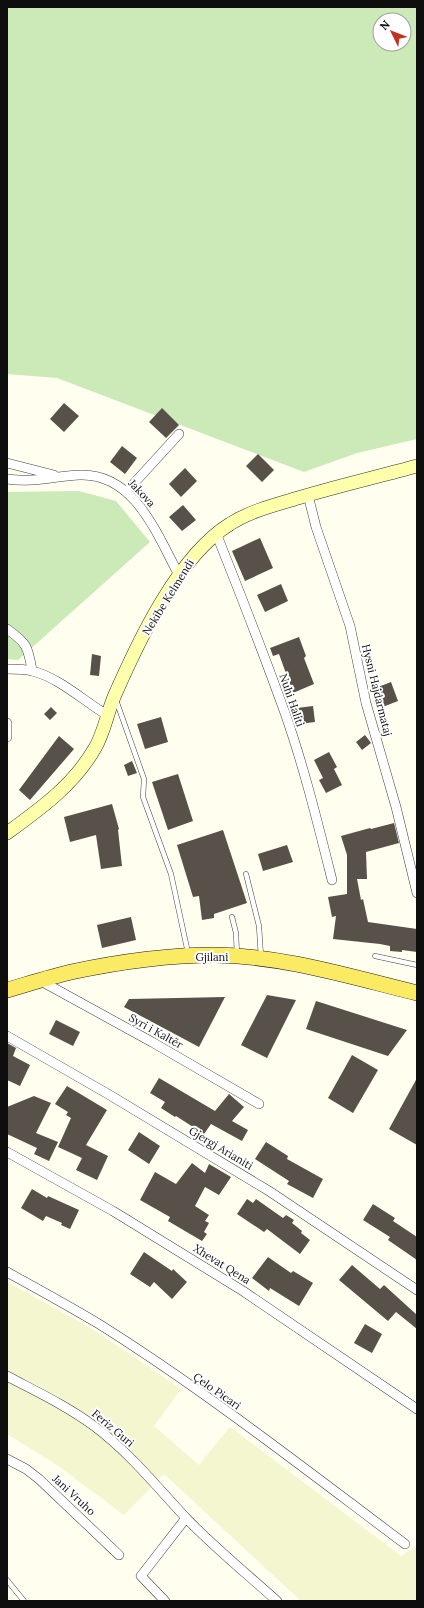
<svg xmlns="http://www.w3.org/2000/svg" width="424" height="1608" viewBox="0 0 424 1608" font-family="Lora,serif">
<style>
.farmland{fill:#f3f6cf}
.green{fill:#cbeab8;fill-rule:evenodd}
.building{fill:#57514a}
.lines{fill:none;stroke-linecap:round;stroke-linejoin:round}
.lane-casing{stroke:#414141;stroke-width:5.5}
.street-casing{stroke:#414141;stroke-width:10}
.secondary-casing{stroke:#303030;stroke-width:14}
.primary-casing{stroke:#1f1f1f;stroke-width:16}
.lane{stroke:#fff;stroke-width:4.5}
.street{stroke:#fff;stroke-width:9}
.secondary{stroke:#fdffaa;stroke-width:13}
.primary{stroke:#fbeb64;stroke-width:15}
.labels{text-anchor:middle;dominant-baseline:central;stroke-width:4;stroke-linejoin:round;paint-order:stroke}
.street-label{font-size:11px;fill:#0e0e0e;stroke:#fff}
</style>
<rect width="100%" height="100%" fill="#fffeef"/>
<path class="farmland" d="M7,1282l87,48 87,59 -27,37 45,39 31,-38 171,129 16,-10v55h-116l-137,-127 -40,41 -67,-50 -50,-31z"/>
<path class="green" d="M7,7h410v432l-60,14 -53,19 -247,-94 -50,-4zM380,20h24v24h-24z
M79,491l37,10 34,41 -132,118 -11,-1v-167z"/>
<path class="building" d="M64,403l15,13 -15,16 -14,-13z
M162,408l17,17 -13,13 -17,-16z
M122,446l15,12 -12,16 -15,-12z
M258,454l16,16 -12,12 -16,-16z
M185,468l12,13 -16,16 -12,-13z
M183,505l13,15 -14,11 -13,-14z
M260,538l13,30 -28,13 -13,-30z
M281,584l7,17 -23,11 -8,-17z
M299,637l7,19 -2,2 10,26 -21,9 -14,-39 -6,2 -3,-8z
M92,654l9,2 -2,20 -9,-1z
M391,682l7,19 -18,7 -7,-19z
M313,706l2,16 -16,2 -2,-16z
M51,707l6,6 -7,7 -6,-6z
M161,717l7,25 -23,7 -8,-25z
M365,735l6,8 -9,7 -6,-8z
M59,736l15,13 -44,51 -11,-10z
M329,752l8,15 -3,2 8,16 -16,8 -7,-13 4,-2 -9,-18z
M132,761l5,12 -9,3 -4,-11z
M178,774l15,47 -25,9 -16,-48z
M112,804l7,25 -1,1 4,36 -21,3 -5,-34 -26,7 -6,-25z
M394,823l5,20 -33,9 1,27h-10l4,21 2,-1 5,23 49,7v23l-15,-2v2l-12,-1v-5l-10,-2 -47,-5 3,-23 -4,1 -4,-20 19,-3v-39l-6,-19 29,-8 1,1z
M223,830l24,73 -33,11v4l-12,2 -3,-24 -6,1 -16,-52z
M287,845l6,17 -30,9 -5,-17z
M131,917l5,23 -34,8 -5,-23z
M267,995l29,5 -29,58 -26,-13z
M225,997l-26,50 -75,-40 5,-8z
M316,1001l91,29 -19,26 -82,-27z
M56,1020l24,12 -7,14 -24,-12z
M7,1043l9,5 -3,8 17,9 -10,21 -13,-6z
M352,1055l26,15 -25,43 -25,-15z
M159,1078l56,33 14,-17 15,13 -12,14 16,9 -6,11 -31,-17 -7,10 -28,-18 -1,1 -14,-9 4,-6 -15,-9z
M417,1078v67l-28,-16z
M67,1086l40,24 -21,35 22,11 -11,24 -21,-10 6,-12 -24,-11 13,-29 -5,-3 2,-3 -13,-8z
M34,1096l17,7 -15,30 22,9 -9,19 -15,-7 3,-6 -30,-14v-27z
M139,1132l21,14 -11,18 -21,-14z
M266,1142l22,14 -1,3 36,20 -10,19 -26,-14 2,-3 -34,-22z
M192,1163l13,10 4,-9 22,13 -12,18 -14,-8 -10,19 14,9 -4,6 4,2 -5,9 3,2 -5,7 -34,-20 2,-4 -30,-17 15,-28 21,12z
M32,1189l15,9 1,-2 31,14 -9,19 -9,-4 1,-2 -16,-7 -3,5 -22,-13z
M247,1199l6,4 3,-4 27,19 3,-3 8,5 -2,3 10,8 -1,2 9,7 -10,14 -33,-25 -3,3 -27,-18z
M373,1204l22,14 -2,3 24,16v23l-29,-20 2,-3 -27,-17z
M144,1252l28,19 1,-2 14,13 -15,17 -18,-17 -4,5 -20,-13z
M268,1257l23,16 2,-2 20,12 -14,23 -29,-18 -1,3 -17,-13z
M352,1265l28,24 4,-4 33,30v14l-21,-17 -8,9 -49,-41z
M365,1324l17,10 -10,19 -18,-10z"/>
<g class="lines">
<g class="lane-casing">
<path id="lane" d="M116,700l28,79 -1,18 28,77 17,79
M246,874l13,52 2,31
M232,917l4,16 1,22
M375,956l42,9
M7,1580l17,21"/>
</g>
<g class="street-casing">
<path id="street" d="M7,463l47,12
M7,479c25,4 49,-3 73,-4 55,-2 77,60 99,100
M126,492l53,-58
M308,495l8,32 34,99 16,77 30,104 21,86
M216,533c24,60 47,119 69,180 19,54 33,111 47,167
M7,629c20,14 21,18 25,41
M7,669c8,0 18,0 25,2 26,6 52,30 75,44
M7,723v14
M41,981l111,61 107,62
M7,1036l101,58 161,97 148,99
M7,1152l106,59 130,80 174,118
M7,1272c31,17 62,34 92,52 105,66 206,145 306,220
M7,1376c30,16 60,30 87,50 35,26 63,61 93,93 28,29 60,55 90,82
M7,1459l19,10 13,10 80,76
M165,1601l-24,-25 45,-58"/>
</g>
<g class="secondary-casing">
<path id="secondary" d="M7,833c33,-24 67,-48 88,-85 9,-15 12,-34 19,-51 24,-55 64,-141 116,-173 20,-13 45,-19 68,-26 39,-12 79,-21 119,-32"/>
</g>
<g class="primary-casing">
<path id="primary" d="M7,990c21,-6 43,-13 64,-18 47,-10 96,-17 144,-17 69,1 136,22 202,38"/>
</g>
<use href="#lane" class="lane"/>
<use href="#street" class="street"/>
<use href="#secondary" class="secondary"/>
<use href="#primary" class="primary"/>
</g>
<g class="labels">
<g class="street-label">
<text transform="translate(142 493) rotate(47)">Jakova</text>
<text transform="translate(168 597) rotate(-58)">Nekibe Kelmendi</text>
<text transform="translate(377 690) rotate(76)">Hysni Hajdarmataj</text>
<text transform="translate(292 700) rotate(71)">Nuhi Haliti</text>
<text x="212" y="957">Gjilani</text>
<text transform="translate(156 1031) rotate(29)">Syri i Kaltër</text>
<text transform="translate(221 1148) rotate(31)">Gjergj Arianiti</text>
<text transform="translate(222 1264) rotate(32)">Xhevat Qena</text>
<text transform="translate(217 1391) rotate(35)">Çelo Picari</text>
<text transform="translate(113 1428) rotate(40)">Feriz Guri</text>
<text transform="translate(74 1495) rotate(43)">Jani Vruho</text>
</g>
</g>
<rect width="424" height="1608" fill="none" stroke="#0e0e0e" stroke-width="16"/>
<g transform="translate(392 32) rotate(313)"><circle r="19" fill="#ffffff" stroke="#9f9f9f"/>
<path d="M0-3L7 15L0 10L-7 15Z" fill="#c13223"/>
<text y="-6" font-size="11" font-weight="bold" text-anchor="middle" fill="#0e0e0e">N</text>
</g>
</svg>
